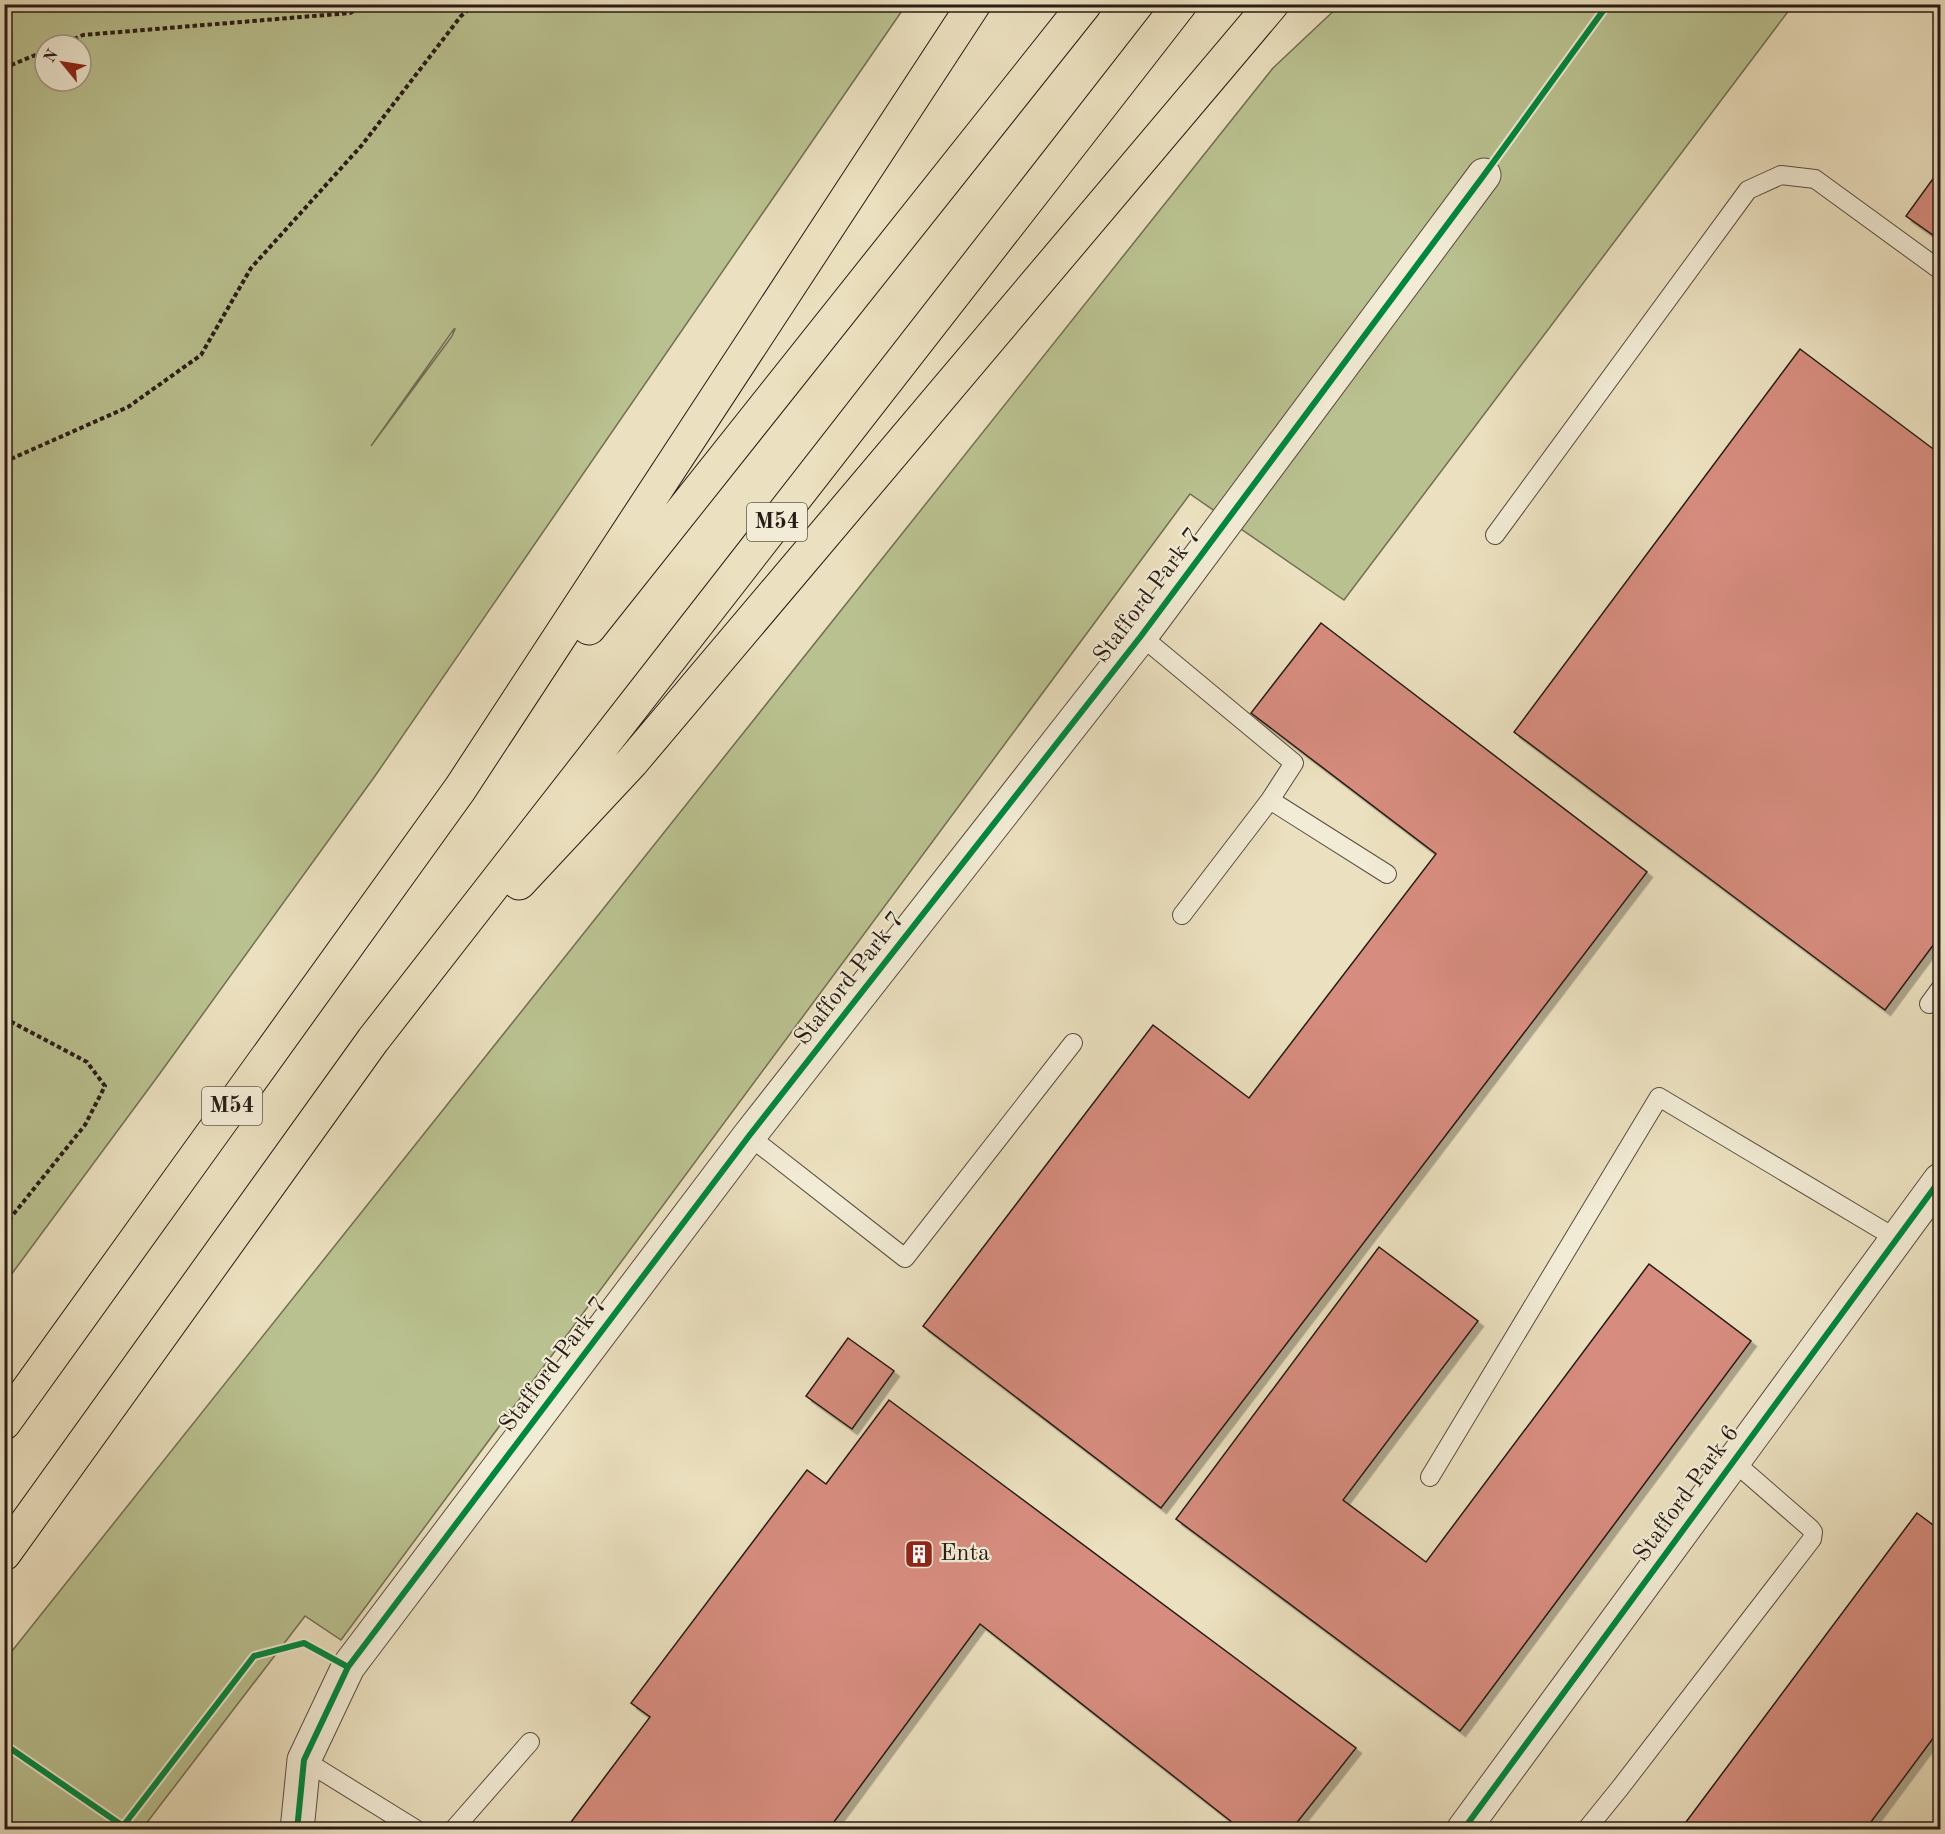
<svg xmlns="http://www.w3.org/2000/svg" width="1945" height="1834" viewBox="0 0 1945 1834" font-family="'Old Standard TT',serif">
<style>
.green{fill:#bac190;stroke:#716e53;stroke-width:1.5;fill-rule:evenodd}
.building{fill:#d68c7e;stroke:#281c16;stroke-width:1.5;filter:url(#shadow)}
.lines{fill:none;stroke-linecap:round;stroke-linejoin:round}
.lane-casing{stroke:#594d40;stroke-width:20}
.street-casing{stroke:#594d40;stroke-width:35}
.highway-casing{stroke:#281c16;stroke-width:35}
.path{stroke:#281c16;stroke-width:4;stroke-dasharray:4.5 3;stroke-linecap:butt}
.lane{stroke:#f2ebd5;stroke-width:18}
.street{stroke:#f2ebd5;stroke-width:33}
.highway{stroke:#ebe0bf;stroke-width:33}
.cycleway-casing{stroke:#f2ebd5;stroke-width:10}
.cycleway{stroke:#00873e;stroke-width:6}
.labels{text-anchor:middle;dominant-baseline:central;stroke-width:4.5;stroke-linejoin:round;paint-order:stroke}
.shield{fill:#f2ebd5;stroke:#655a4f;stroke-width:1.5}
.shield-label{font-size:22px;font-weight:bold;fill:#281c16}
.street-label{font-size:24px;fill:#281c16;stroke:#f2ebd5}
.poi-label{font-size:24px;fill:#281c16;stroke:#f2ebd5;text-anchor:start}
</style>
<defs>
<filter id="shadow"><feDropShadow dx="5.5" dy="5.5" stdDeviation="0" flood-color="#0004"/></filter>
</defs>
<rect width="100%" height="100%" fill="#ebe0bf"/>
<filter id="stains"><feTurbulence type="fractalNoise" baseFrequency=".00333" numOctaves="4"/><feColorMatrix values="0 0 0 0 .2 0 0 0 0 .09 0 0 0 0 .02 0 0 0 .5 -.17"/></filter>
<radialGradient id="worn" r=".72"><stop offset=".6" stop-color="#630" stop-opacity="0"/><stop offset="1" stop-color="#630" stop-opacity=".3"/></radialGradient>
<path class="green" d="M5,4l901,1 -531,771 -217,300 -153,207zM45,45h36v36h-36zM455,329l-3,7 -81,110 83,-117z
M1340,5h453l-449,595 -154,-106 -849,1146 -36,-24 -163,213h-137l-1,-168 1269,-1593z"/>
<path class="building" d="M1940,169v71l-34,-24z
M1800,349l140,105v482l-55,74 -371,-278z
M1321,623l326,249 -486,636 -238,-182 230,-301 96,73 187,-244 -185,-141z
M1379,1247l99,74 -135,179 83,62 223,-298 102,77 -291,390 -284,-212z
M848,1338l46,33 -42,58 -46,-33z
M889,1400l467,348 -65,82h-49l-262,-206 -152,206h-263l85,-113 -19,-14 176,-233 19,14z
M1917,1513l23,17v199l-75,101h-185z"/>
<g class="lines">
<g class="lane-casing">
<path id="lane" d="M1495,535l253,-345 33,-15 34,4 125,91
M1141,636l153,127 -24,37 -88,115
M1270,800l117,74
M1929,1004l11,-15
M749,1136l156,122 168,-215
M1430,1477l229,-380 238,142
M304,1760l113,70
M453,1830l77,-88
M1586,1830l34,-42 192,-249 1,-7 -3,-4 -77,-67"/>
</g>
<g class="street-casing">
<path id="street" d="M297,1830l7,-70 44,-93 401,-531 392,-500 343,-461
M1463,1830l477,-650"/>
</g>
<g class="highway-casing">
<path id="highway" d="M589,628l496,-624
M519,883l113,-121 640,-758
M4,1423l456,-634 514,-785
M4,1554l369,-514 807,-1036"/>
</g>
<path class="path" d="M60,45l23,-10 267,-22 15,-9
M4,68l41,-17
M4,462l124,-55 73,-52 50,-87 111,-123 99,-129 14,-12
M4,1018l83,44 18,24 -20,39 -81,101"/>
<use href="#lane" class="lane"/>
<use href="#street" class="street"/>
<use href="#highway" class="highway"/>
<g class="cycleway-casing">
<path id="cycleway" d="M4,1744l119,82
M120,1830l134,-174 50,-13 44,24
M297,1830l7,-70 44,-93 401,-531 392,-500 343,-461 124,-171
M1463,1830l477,-650"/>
</g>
<use href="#cycleway" class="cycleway"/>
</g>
<defs>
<g id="building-square" transform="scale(1.5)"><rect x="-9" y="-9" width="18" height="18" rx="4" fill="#8f2418" stroke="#f2ebd5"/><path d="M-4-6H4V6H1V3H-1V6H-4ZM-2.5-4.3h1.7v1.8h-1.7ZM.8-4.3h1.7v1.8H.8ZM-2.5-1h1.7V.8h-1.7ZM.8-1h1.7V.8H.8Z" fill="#fff"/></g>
</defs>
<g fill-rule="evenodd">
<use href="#building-square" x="919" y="1554"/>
</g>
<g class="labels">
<g class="shield">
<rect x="747" y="503" width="60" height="38" rx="4.5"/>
<rect x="202" y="1087" width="60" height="38" rx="4.5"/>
</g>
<g class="shield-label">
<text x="777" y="522">M54</text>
<text x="232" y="1106">M54</text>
</g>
<g class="street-label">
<text transform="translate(1148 596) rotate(-53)">Stafford Park 7</text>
<text transform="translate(850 979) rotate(-52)">Stafford Park 7</text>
<text transform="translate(554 1365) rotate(-53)">Stafford Park 7</text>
<text transform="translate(1687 1494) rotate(-54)">Stafford Park 6</text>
</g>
<g class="poi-label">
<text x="940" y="1554">Enta</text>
</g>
</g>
<rect width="1945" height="1834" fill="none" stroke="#ebe0bf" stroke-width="24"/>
<rect x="6" y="6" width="1933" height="1822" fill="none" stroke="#281c16" stroke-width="3"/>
<rect x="12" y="12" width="1921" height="1810" fill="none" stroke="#281c16" stroke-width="1.5"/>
<g transform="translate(63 63) rotate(300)"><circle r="28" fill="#f2ebd5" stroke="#a19889" stroke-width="1.5"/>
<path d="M0-4.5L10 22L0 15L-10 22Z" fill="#8f2418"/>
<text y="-9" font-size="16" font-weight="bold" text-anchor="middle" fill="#281c16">N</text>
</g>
<rect width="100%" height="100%" filter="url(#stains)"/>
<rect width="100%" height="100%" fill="url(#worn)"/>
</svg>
